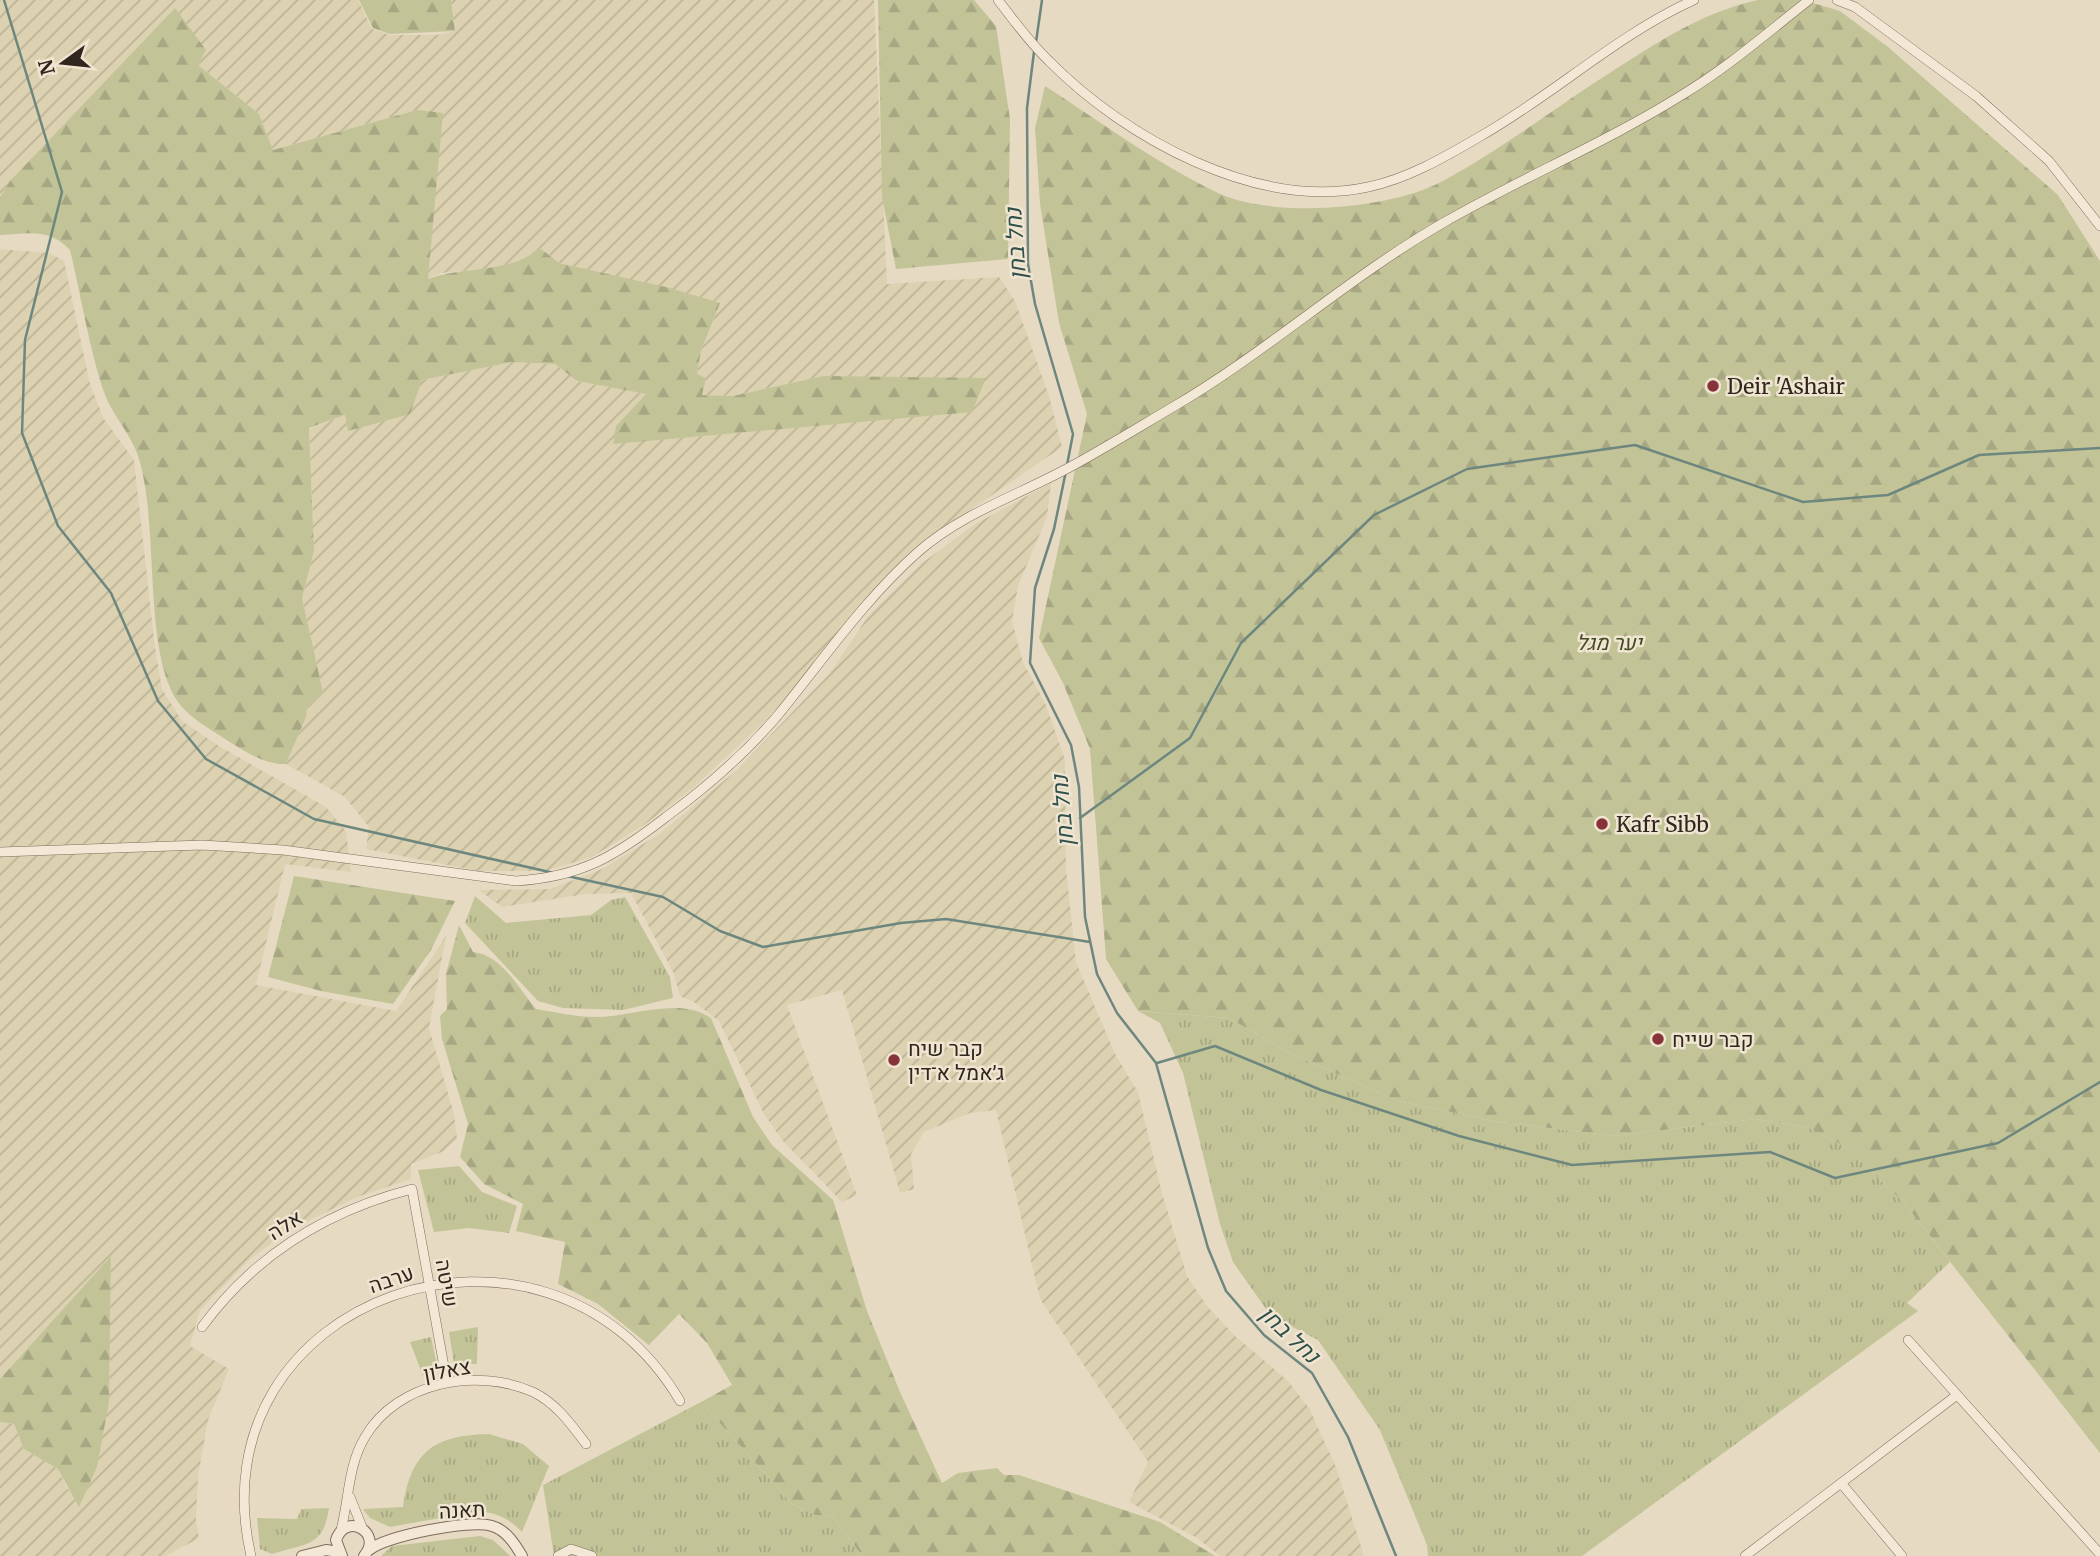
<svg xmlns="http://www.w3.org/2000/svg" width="2100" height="1556" viewBox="0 0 2100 1556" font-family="Merriweather,Heebo,serif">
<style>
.farmland{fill:url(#farmland-furrows)}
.grass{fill:url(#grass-tufts)}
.forest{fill:url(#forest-firs)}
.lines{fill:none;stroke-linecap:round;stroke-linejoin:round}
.stream{stroke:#6d877f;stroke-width:2.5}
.minor-casing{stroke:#7f6c5c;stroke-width:10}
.tertiary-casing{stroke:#7f6c5c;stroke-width:12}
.minor{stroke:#f3e8d5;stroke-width:9}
.tertiary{stroke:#f3e8d5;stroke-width:10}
.poi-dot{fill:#86343a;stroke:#f0e5d1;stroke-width:2.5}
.labels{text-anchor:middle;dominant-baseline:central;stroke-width:5;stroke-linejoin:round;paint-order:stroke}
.poi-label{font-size:21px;fill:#31261e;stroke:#f0e5d1;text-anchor:start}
.park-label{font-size:21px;font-style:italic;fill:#444b27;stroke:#f0e5d1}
.street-label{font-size:21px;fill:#31261e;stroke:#f0e5d1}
.water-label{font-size:23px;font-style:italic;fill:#2f4f4b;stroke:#f0e5d1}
</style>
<defs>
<pattern id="farmland-furrows" width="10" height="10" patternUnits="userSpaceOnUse" patternTransform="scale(1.75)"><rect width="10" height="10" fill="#dcd2b1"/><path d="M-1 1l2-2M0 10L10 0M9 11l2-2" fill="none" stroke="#bdb498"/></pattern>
<pattern id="grass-tufts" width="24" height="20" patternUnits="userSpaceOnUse" patternTransform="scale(1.75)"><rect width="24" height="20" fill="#c2c498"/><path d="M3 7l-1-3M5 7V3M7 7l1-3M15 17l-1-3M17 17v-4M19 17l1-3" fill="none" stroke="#a7a883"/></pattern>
<pattern id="forest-firs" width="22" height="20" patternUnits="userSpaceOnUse" patternTransform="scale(1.75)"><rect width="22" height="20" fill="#c2c498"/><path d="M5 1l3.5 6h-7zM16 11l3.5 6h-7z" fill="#a7a883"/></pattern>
</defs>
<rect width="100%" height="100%" fill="#e7dac3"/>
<path class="farmland" d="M0,0h358l14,29 18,6h47l18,-4 -4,-31h423l13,284 112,-7 16,24 34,95 13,51 -137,94 -32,31 -128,149 -72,67 -49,37 -52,32 -47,14h-67l-112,-22 3,-22 -24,-30 -59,-33 20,-47 1,-10 16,-15 -21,-94 12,-47 -5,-122 36,-14 3,16 74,-51 90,-18 43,2 22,17 70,13 -31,32 207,-50 -90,20 -31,-1 -5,-21 4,-23 19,-48 -161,-40 -19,-15 -10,8 -33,12 -56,5 -14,6 -10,-169 -144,40 -14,-36 -61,-49 -23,-56 -165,172 -10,16z
M0,249l49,4 15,8 26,123 14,35 30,41 21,188 7,41 20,32 37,25 107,61 20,24 5,41 -66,-8 -29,121 140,26 50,-75 -17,92 25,86 3,25 -15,13 -31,12v15l-51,17 -69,33 -42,31 -49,50 -10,36 39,23 -21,51 -10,56 -2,44 3,18 -33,18h-166v-134l14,2 10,25 34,20 10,21 41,-88 2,-145 -111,122z
M1051,483l-4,34 -29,69 -6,35 11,41 23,43 19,55 1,109 10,93 39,92 23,38 24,101 25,83 20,30 28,30 52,44 22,28 27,59 28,89h-144l-23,-18 -68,-36 19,-40 -108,-163 -44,-189 -26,3 -46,19 -13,22 3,35 -14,4 -58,-203 -55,15 70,190 -15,7 -60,-62 -18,-26 -45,-93 -25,-19 -14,-6 -6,-22 -43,-81 -45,1 -84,13 -23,-17 71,-1 52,-20 56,-34 79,-65 93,-97 39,-58 52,-51 54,-40z"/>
<path class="grass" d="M475,896l31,27 85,-8 20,-15 14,-3 45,80 3,21 -50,12 -60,-2 -25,-7 -73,-78z
M1138,1011l91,7 61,35 108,48 101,21 115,14 142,-17 53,9 37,19 58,56 46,59 -43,41 11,8 -336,245h-154l-1,-11 -47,-115 -62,-90 -47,-24 -38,-54 -13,-38 -37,-151 -23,-50z
M459,1166l23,26 35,14 -8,27 -40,-5 -35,4 -16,-62z
M478,1327l-1,37h-23l-5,-32z
M431,1337l7,33 -15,6 -13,-34z
M701,1402l91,102 23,11 17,1 28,37 -2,3h-304l-11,-71z
M489,1434l34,10 26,22 -27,66c-12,-13 -25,-19 -43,-21l-89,16 -20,-9 -7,-9 40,-2c8,-56 32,-72 86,-73z
M329,1508c-6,40 -23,35 -57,46l-12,-5 -3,-31 40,1 4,-10z
M480,1536l13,4 17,16h-129l11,-10z"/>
<path class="forest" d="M359,0h92l4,31 -65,3 -17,-6z
M878,0h96l22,26 14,93 -2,140 -112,10 -14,-72z
M1758,0h45l37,11 48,36 170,148 42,66v1192l-196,-250 -58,-56 -37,-19 -53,-9 -142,17 -115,-14 -101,-21 -108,-48 -61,-35 -91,-7 -32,-52 -16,-210 -27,-66 -24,-45 48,-224 -28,-91 -19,-119 -5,-76 10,-42c56,36 111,77 171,106 54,27 174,18 227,-11 52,-28 101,-65 151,-98 52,-33 103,-70 164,-83z
M175,8l31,42 -8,15 61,49 14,36 144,-40 26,3 -15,166c37,-14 79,-4 112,-31l19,15 111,25 50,15 -19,48 -4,23 9,4 -4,17 31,1 90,-20 163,2 -14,34 -359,32 3,-18 30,-32 -69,-13 -22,-17 -43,-2 -90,18 -12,34 -62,17 -3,-16 -36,13 5,123 -12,47 21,94 -16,15 -1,10 -20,47c-22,1 -39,-12 -58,-23 -16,-11 -39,-23 -50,-39 -36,-52 -18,-180 -40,-246 -7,-22 -25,-40 -33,-61 -15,-42 -24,-100 -35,-145 -22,-23 -41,-16 -70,-15v-38l10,-16z
M294,876l161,25 -24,49 -38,54 -72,-13 -53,-14z
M459,925l14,27c29,3 45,36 63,57 19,3 40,8 59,8 37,0 84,-21 116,1l42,99 19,28 61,55 34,111 33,81 42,91 16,-10 39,-5 7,7h15l141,47 55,34h-357l2,-3 -28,-37 -17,-1 -23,-11 -91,-102 31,-17 -25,-42 -28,-29 -30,31 -51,-41 -40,-20 7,-42 -49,-11 7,-27 -39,-20 -24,-27 8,-33 -26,-85 -2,-23 7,-7 -1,-35z
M111,1256l-2,146 -12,65 -18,40 -21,-38 -34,-20 -10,-25 -14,-2v-43z"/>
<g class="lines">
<path class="stream" d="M4,0l58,192 -37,148 -3,93 36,93 53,67 47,108 48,58 108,60 240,54
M1036,42l6,-42
M1034,52l-7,56 1,156 7,40 38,130 -6,31
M1066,471l-12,58 -19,59 -5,75 41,82 8,42 6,130 12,57 20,39 39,50 52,185 18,43 38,44 48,38 36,64 48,119
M1080,818l110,-80 51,-95 133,-128 93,-46 168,-24 168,57 85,-7 91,-40 121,-7
M567,876l96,21 57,34 43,16 138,-24 45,-4 144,23
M1157,1063l58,-17 106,44 138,46 113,29 198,-13 65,26 163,-35 102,-61"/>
<g class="minor-casing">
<path id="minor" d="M998,0c16,21 32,43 51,61 76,77 208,150 319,126 39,-8 77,-30 111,-50 73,-41 139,-103 215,-137
M1837,0l18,7 121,89 73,65 51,65
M0,852l202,-7 81,5 233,31c65,-4 100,-25 150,-64 41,-30 79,-63 112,-102 45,-55 86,-115 140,-163 44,-39 101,-57 152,-85 35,-19 69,-40 103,-60 94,-55 176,-130 270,-184 78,-45 162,-80 239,-128 45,-27 85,-62 127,-95
M202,1327c52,-71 125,-116 210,-138l35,194
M1908,1340l192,214
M1841,1483l61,73
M350,1497l12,30
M341,1530c8,-31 7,-65 24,-93 32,-55 112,-70 168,-45 23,11 38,32 53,52
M251,1556c-60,-260 295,-382 429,-155
M558,1556l13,-7 21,7
M1745,1556l212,-161"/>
</g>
<g class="tertiary-casing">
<path id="tertiary" d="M369,1550c17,-14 101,-31 123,-24 14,4 23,18 30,30
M302,1556l24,-6 12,2
M342,1556l-6,-16c10,-29 48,-7 28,16"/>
</g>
<use href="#minor" class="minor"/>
<use href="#tertiary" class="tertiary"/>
</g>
<g class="poi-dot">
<circle cx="1713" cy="386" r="7"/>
<circle cx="1602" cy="824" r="7"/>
<circle cx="1658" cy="1039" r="7"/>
<circle cx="894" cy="1060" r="7"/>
</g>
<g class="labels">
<g class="poi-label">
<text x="1727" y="386">Deir 'Ashair</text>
<text x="1616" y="824">Kafr Sibb</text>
<text x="1672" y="1039">קבר שייח</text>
<text x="908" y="1048">קבר שיח<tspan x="908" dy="24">ג׳אמל א־דין</tspan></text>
</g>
<g class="park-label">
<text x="1609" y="642">יער מגל</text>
</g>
<g class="street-label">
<text transform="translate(285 1225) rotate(-32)">אלה</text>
<text transform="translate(391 1279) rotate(-19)">ערבה</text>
<text transform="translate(447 1283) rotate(80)">שיטה</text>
<text transform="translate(447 1370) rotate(-10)">צאלון</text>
<text transform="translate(462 1510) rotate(-3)">תאנה</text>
</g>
<g class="water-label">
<text transform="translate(1015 244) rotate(-94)">נחל בחן</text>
<text transform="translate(1062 811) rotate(-95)">נחל בחן</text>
<text transform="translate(1290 1334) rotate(43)">נחל בחן</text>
</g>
</g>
<g transform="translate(63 63) rotate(255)" stroke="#f0e5d1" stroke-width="5" paint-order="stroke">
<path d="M0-5L12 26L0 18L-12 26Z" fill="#31261e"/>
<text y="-10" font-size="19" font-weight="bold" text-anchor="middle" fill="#31261e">N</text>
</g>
</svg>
